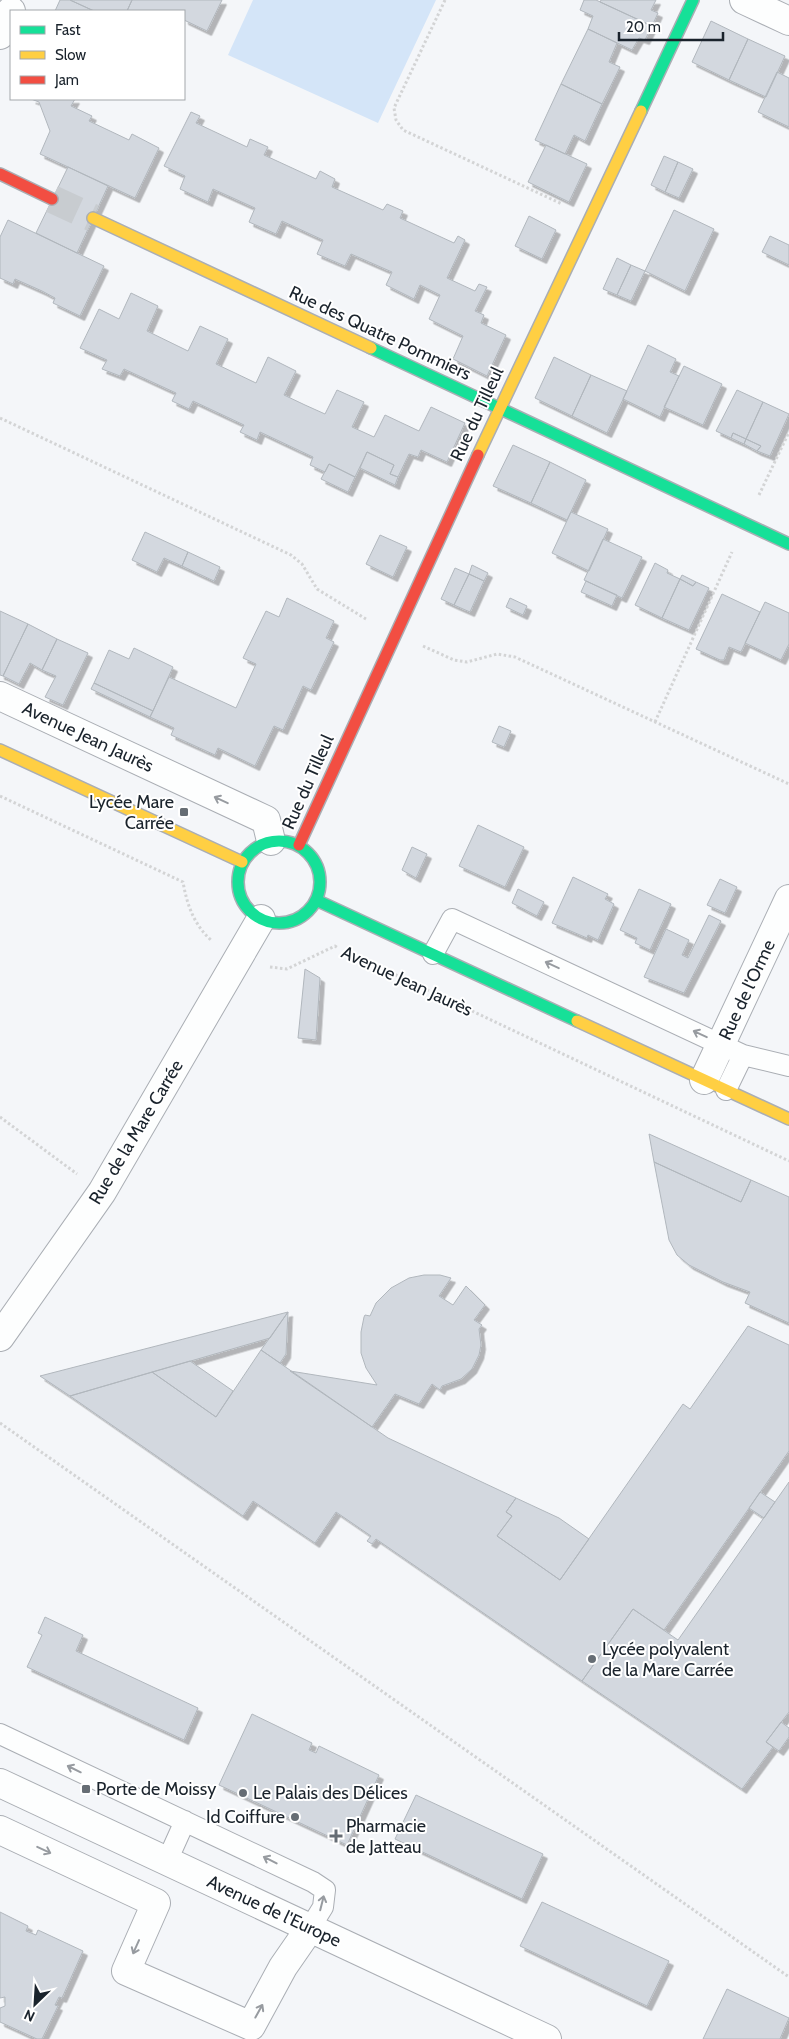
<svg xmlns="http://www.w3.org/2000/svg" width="789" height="2039" viewBox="0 0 789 2039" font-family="Cabin,sans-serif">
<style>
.green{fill:#d4e5f8}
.building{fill:#d3d8df;stroke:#b1b7bd;filter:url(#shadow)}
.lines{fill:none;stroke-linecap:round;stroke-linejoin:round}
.secondary-tunnel{stroke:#c8ccd0;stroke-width:28;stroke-dasharray:28 14;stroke-linecap:butt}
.lane-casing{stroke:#aaaeb4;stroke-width:22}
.street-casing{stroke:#aaaeb4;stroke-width:30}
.fast-casing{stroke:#aaaeb4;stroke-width:14}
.slow-casing{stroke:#aaaeb4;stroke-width:14}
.jam-casing{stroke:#aaaeb4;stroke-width:14}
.path{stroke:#d3d4d5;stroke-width:3;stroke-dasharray:2.5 2.5;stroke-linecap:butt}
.lane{stroke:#fdfefe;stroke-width:20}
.street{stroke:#fdfefe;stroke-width:28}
.fast{stroke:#16e098;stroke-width:11}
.slow{stroke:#ffcf43;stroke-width:11}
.jam{stroke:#f24e42;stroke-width:11}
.oneway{stroke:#979ba0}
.poi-dot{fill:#666d74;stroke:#fff;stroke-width:2}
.labels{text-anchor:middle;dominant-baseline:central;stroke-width:4;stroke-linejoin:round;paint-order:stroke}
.street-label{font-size:18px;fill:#1a232c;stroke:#fff}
.poi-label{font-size:18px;fill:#1a232c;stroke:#fff;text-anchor:start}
</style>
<defs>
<filter id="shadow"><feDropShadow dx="4.5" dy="4.5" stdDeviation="0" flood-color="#0004"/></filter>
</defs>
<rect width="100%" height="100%" fill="#f4f6f9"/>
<path class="green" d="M253,0h183l-58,123 -150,-68z"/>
<path class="building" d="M60,0h10l24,11h-39z
M70,0h62l-5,11h-33z
M132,0h90l-15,31 -23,-11v-9h-57z
M584,0h12l56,26 -7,14 -6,-2 -7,12 -44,-21 5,-13 -13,-6z
M601,0h55l-5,10 7,3 -6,13 -52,-24z
M711,21l37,18 -19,41 -37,-18z
M588,29l29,14 -8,19 11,5 -18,37 -41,-20z
M748,39l37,17 -19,41 -37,-17z
M777,72l12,6v49l-31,-15z
M561,84l41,20 -17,37 -11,-6 -9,19 -30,-14z
M31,99h44l-4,7 21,10 -3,5 40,19 3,-6 27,14 -24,50 -95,-44 10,-23 -11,-29z
M191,112l9,4 -4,7 51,24 3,-8 18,8 -4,8 52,24 4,-8 15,8 -3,8 51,23 4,-6 16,7 -3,7 54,25 4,-7 7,4 -18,38 28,13 4,-7 8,3 -12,24 9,4 -3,8 25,12 -19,41 -34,-17 10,-23 -34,-17 11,-24 -20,-10 -6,14 -28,-14 6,-13 -41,-18 -6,12 -28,-12 6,-14 -41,-19 -6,13 -27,-12 6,-14 -42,-19 -5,13 -28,-13 5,-13 -21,-10z
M546,145l41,19 -18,38 -41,-20z
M664,156l14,6 -13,30 -14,-7z
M678,162l15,7 -14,29 -14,-6z
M68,167l40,19 -31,67 -41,-20z
M674,210l40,19 -29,62 -40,-20z
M529,216l27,14 -14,29 -27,-13z
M8,220l96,46 -24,50 -27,-13 2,-5 -13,-7 -27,-12 -2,5 -13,-6v-41z
M770,236l19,9v20l-27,-13z
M617,258l14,7 -14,30 -14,-6z
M631,265l14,6 -14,30 -14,-6z
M131,293l27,13 -11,25 41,20 12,-25 28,13 -12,25 19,9 21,10 12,-26 28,14 -12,24 21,10 20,9 12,-24 27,12 -12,25 22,10 11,-22 34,16 12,-24 34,16 -18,39 -26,-12 -3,7 -9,-3 -11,23 -8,-3 4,-9 -27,-13 -12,25 -26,-13 -4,8 -15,-7 3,-8 -53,-25 -3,8 -17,-8 4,-7 -51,-24 -4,8 -17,-8 4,-8 -52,-24 -4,7 -18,-7 5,-9 -27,-12 19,-39 20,10z
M648,345l28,14 -6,13 9,4 -19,41 -37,-18z
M554,357l37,18 -19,41 -37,-18z
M684,366l38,18 -19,41 -39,-18z
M591,375l36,16 -20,42 -35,-17z
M737,390l26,12 -17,37 -13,-6 -2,5 -15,-7z
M763,402l26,12 -19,42 -13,-5 4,-5 -15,-7z
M733,433l13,6 -2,5 -13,-6z
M746,439l15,7 -4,5 -13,-7z
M513,445l37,17 -19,41 -38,-17z
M367,452l27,13 -4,9 8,3 -3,8 -35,-17z
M550,462l36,18 -19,40 -36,-17z
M329,464l26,13 -7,15 -27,-13z
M571,512l37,17 -19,42 -37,-18z
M145,532l43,20 -6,14 -18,-8 -7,14 -25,-12z
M380,535l27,12 -14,30 -27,-13z
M603,539l39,18 -20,41 -38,-18z
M188,552l32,15 -6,14 -32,-15z
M655,563l13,7 -1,3 13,6 -18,39 -27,-13z
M472,565l16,8 -4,8 -15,-7z
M455,568l14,6 -15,31 -13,-6z
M469,574l15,7 -14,31 -16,-7z
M682,575l14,7 -3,4 -13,-7z
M680,579l13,7 3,-4 13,6 -20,42 -27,-12z
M586,581l31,14 -5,11 -31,-14z
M722,594l38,18 -19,40 -12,-5 -5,13h-4l-24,-11z
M287,598l47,23 -8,17 8,4 -23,48 -8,-4 -20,44 -9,-4 -19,40 -37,-18 -3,7 -44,-20 3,-7 -24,-11 19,-40 67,31 20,-44 -13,-6 23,-47 13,6z
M510,598l17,8 -4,9 -17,-8z
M765,602l24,11v31l-8,16 -36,-17z
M0,611l28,13 -25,52 -3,-1z
M28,624l29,15 -15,31 -12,-7 -11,21 -16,-8z
M57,639l31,14 -25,52 -18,-8 11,-21 -14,-6z
M134,648l39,19 -20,44 -59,-28 15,-33 20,9z
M94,683l59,28 -3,6 -59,-28z
M499,726l12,5 -7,16 -12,-5z
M478,825l46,22 -19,40 -46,-21z
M412,847l15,7 -11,24 -14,-8z
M573,877l35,17 -3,5 9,5 -16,36 -10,-5 -1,3 -35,-15z
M720,879l17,8 -12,26 -18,-8z
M518,889l26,13 -7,14 -25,-13z
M639,889l32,15 -21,46 -15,-7 2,-5 -17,-8z
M709,915l12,6 -37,72 -40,-16 22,-48 23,11 -7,15 6,3z
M305,969l15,9 -4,62 -18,-2z
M649,1134l102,46 -10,22 -87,-40z
M654,1162l87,40 10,-22 38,17v126l-44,-20 5,-11 -27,-10 -34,-17 -12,-10 -8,-15z
M424,1275h16l11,3 -12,18 14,9 13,-19 19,19 -11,15 8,5 -3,4 2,16 -2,10 -7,14 -11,10 -19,7 -2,4 -8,-6 -13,20 -24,-10 -23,33 -82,-56 87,14 -11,-17 -5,-15v-21l3,-15 1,-2 5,1 6,-13 15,-15 18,-10z
M288,1312l-18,26 -200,58 -30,-20z
M288,1312l-2,42 -6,9 -19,-13z
M748,1326l41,19v106l-125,179 -31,-21 -51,72 -206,-142 -4,5 -5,-3 4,-5 -35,-24 -21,31 -62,-42 -10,15 -173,-120 82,-24 64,45 45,-67 127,88 128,60 -10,14 6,4 -15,20 63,44 123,-176 7,5z
M190,1361l43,30 -17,26 -64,-45z
M789,1482v230l-23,30 7,5 -31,42 -160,-108 51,-72 45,31z
M760,1492l15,10 -11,16 -15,-10z
M516,1498l43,20 30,21 -29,41 -63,-44 15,-20 -6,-4z
M45,1617l38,18 -7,16 122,57 -14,32 -157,-73 15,-32 -4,-2z
M252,1714l60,29 -3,7 7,3 3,-7 60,29 -32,70 -128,-60z
M781,1722l8,6v9l-10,14 -13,-9z
M416,1795l127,59 -21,45 -127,-60z
M542,1902l127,59 -22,45 -127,-60z
M0,1912l28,14 -2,5 10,4 2,-5 45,21 -21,47 -3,-1 -4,8 3,1 -16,33h-5l-37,-17v-14l5,-2v-9l-5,1z
M727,1989l62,29 -9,21h-77z"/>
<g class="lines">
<path class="secondary-tunnel" d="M52,199l41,19"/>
<g class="lane-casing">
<path id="lane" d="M433,954l19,-35 291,136
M726,1090l17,-35 46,11
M0,1734l313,148 12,8 -2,17 -13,21
M167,1861l18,-40"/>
</g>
<g class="street-casing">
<path id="street" d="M744,0l45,21
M0,35l11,-24
M0,696l266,124 5,21
M704,1080l85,-181
M0,1337l102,-145 159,-273
M0,1783l547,256
M0,1830l156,73 -30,68 125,55 32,-59 27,-39"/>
</g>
<g class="fast-casing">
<path id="fast" d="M641,111l52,-111
M371,348l418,196
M238 882a41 41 0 1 1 82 0a41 41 0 1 1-82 0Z
M316,900l261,121"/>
</g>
<g class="slow-casing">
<path id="slow" d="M93,218l278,130
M478,455l163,-344
M0,750l242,112
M577,1021l212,98"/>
</g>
<g class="jam-casing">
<path id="jam" d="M0,174l52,25
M299,845l179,-390"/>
</g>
<path class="path" d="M445,0l-51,108 2,12 7,10 159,74
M0,418l291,137 11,9 15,25 49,30
M759,495l30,-63
M423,646l31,14 13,2 30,-8 18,3 274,127
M655,722l77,-170
M0,796l183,86c4,23 11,43 29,59
M377,966l412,195
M270,967l17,2 48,-23 3,2
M0,1117l77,57
M0,1423l789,554"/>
<use href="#lane" class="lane"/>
<use href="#street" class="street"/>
<use href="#fast" class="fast"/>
<use href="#slow" class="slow"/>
<use href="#jam" class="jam"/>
</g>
<defs><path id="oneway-shaft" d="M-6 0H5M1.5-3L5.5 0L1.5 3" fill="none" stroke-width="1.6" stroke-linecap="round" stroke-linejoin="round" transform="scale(1.25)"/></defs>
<g class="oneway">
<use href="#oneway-shaft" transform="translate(221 800) rotate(-155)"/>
<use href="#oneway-shaft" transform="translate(552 965) rotate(-155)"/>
<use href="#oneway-shaft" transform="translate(700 1034) rotate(-155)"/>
<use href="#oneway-shaft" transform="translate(74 1769) rotate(-154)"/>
<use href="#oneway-shaft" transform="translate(44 1850) rotate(25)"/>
<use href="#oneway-shaft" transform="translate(270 1860) rotate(-153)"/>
<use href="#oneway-shaft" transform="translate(322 1903) rotate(-76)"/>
<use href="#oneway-shaft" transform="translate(136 1947) rotate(114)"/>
<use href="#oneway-shaft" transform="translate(259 2011) rotate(-61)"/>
</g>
<g class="poi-dot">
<rect x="179" y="807" width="10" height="10" rx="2.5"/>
<circle cx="592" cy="1659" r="5"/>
<rect x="81" y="1784" width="10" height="10" rx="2.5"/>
<circle cx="243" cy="1793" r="5"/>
<circle cx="295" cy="1817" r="5"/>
<path d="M333.5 1828.5h5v5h5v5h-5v5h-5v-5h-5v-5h5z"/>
</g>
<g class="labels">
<g class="street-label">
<text transform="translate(380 333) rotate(25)">Rue des Quatre Pommiers</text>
<text transform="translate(477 414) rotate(-65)">Rue du Tilleul</text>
<text transform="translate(88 737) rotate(25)">Avenue Jean Jaurès</text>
<text transform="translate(308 782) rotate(-66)">Rue du Tilleul</text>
<text transform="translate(407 981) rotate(25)">Avenue Jean Jaurès</text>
<text transform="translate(747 990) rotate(-65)">Rue de l'Orme</text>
<text transform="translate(136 1132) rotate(-59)">Rue de la Mare Carrée</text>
<text transform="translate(274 1911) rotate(25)">Avenue de l'Europe</text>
</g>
<g class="poi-label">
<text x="174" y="802" text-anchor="end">Lycée Mare<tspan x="174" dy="21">Carrée</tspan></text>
<text x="602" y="1649">Lycée polyvalent<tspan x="602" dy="21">de la Mare Carrée</tspan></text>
<text x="96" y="1789">Porte de Moissy</text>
<text x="253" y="1793">Le Palais des Délices</text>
<text x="285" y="1817" text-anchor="end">Id Coiffure</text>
<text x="346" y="1826">Pharmacie<tspan x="346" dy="21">de Jatteau</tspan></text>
</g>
</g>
<rect x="10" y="10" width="175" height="90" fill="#ffffff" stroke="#a3a7ab"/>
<rect x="20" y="26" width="25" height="8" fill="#16e098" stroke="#a3a7ab"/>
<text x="55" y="35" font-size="15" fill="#1a232c">Fast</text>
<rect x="20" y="51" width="25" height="8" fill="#ffcf43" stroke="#a3a7ab"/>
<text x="55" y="60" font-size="15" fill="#1a232c">Slow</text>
<rect x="20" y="76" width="25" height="8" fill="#f24e42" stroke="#a3a7ab"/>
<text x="55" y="85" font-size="15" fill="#1a232c">Jam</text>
<g transform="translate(35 2004) rotate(205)" stroke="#ffffff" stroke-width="4" paint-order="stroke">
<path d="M0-4L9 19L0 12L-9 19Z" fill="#1a232c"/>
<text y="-8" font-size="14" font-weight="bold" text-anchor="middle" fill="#1a232c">N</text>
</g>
<path d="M619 32v8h104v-8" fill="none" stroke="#1a232c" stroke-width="2.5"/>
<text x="626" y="32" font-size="15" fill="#1a232c" stroke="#ffffff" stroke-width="4" paint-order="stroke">20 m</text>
</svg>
